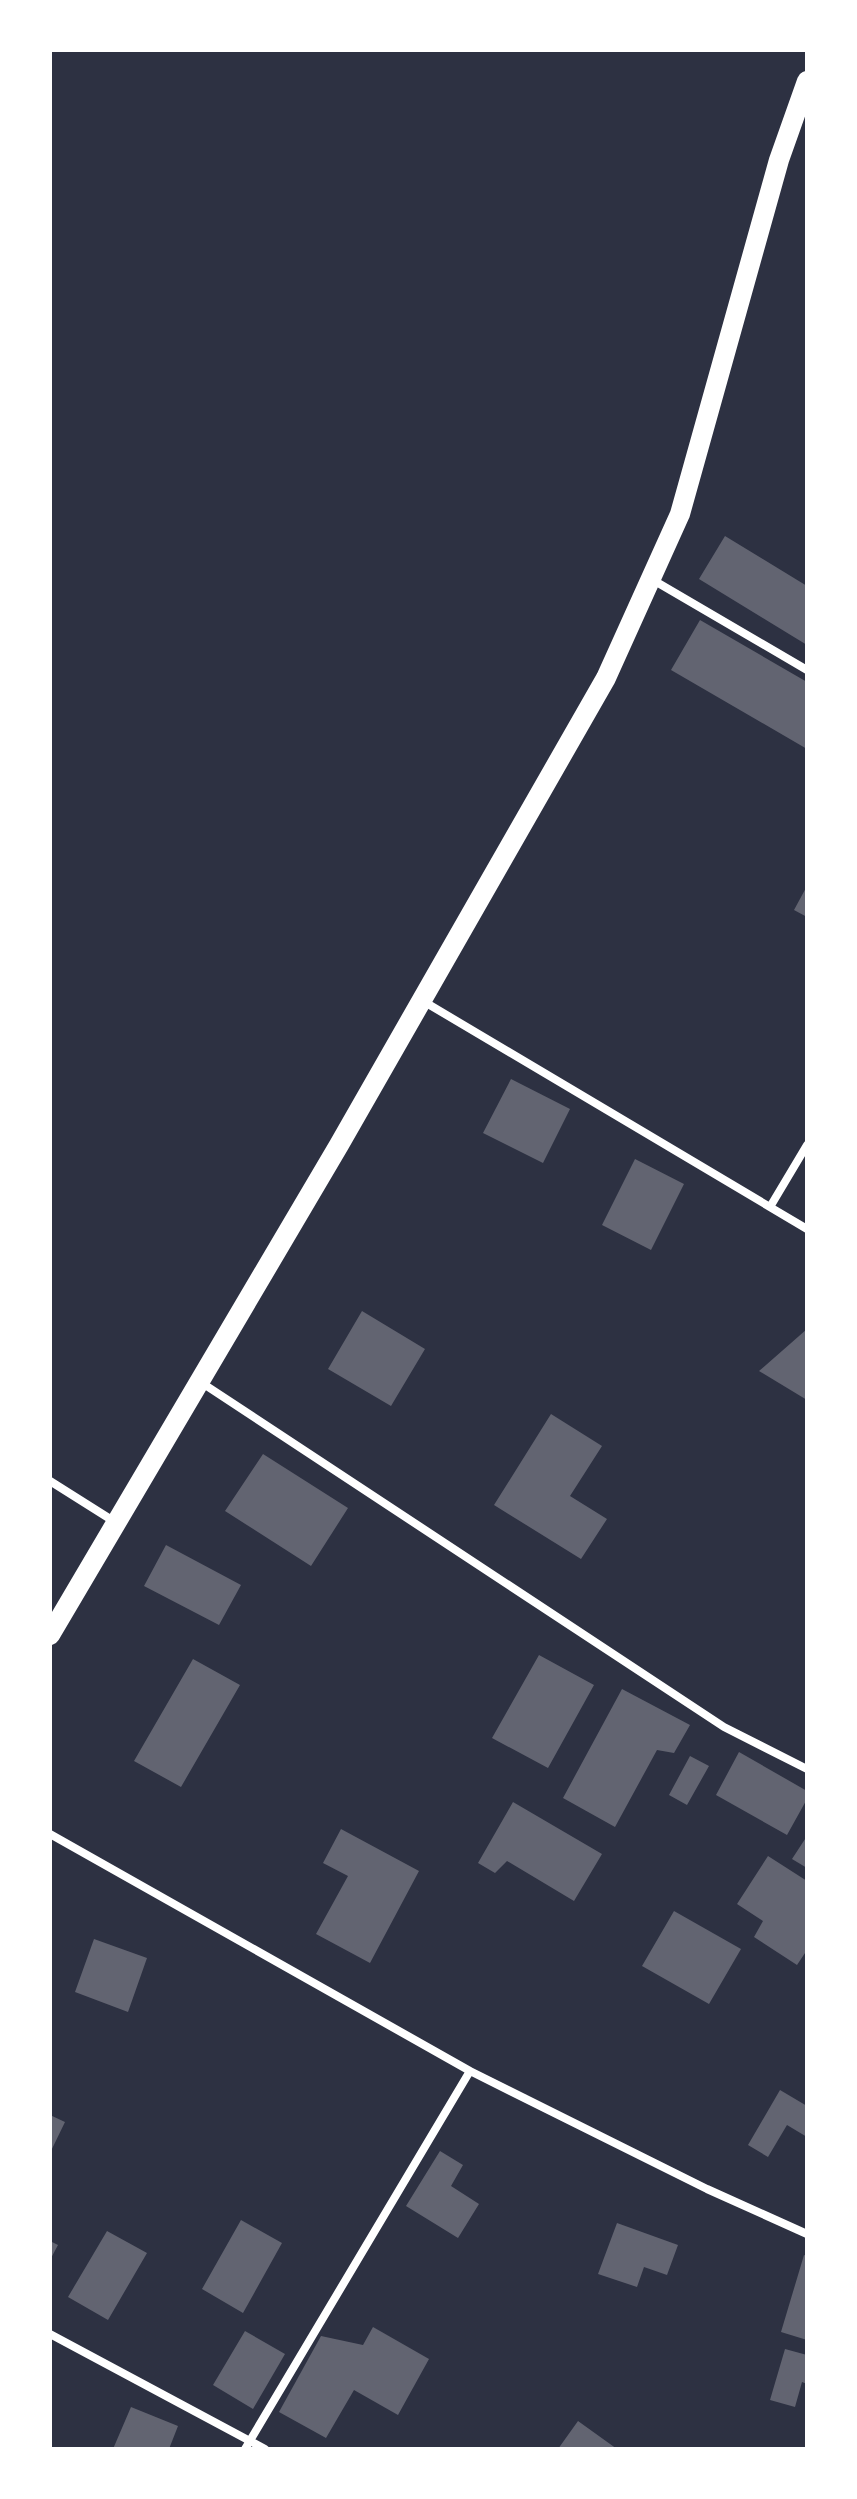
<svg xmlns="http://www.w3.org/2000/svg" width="857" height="2499" viewBox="0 0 857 2499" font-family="Georgia,serif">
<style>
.building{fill:#626471}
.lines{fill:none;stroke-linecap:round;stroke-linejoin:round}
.minor{stroke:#fff;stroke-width:8}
.primary{stroke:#fff;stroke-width:20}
</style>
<rect width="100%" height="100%" fill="#2d3142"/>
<path class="building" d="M725,536l82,50v59l-108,-66z
M700,620l107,62v67l-136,-79z
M807,886v31l-13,-7z
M511,1079l59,30 -27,54 -60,-30z
M635,1159l49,25 -33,66 -49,-25z
M362,1311l63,38 -34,57 -63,-37z
M807,1329v71l-48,-29z
M551,1414l51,32 -32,50 37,23 -26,40 -87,-54z
M263,1454l85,54 -37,58 -86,-55z
M166,1545l75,40 -22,40 -75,-39z
M539,1655l55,30 -46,83 -56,-30z
M193,1659l47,26 -59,102 -47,-26z
M622,1689l68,36 -16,28 -17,-3 -42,77 -52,-29z
M739,1752l68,39v8l-20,36 -71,-40z
M690,1756l19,10 -22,39 -18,-10z
M513,1802l89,52 -28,47 -67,-40 -12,12 -17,-10z
M341,1829l78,42 -49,92 -54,-29 32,-58 -25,-13z
M807,1836v32l-15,-9z
M768,1856l39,25v69l-10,15 -43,-28 9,-16 -26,-17z
M674,1911l67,38 -32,55 -67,-38z
M94,1939l53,19 -19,54 -53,-20z
M780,2090l27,16v31l-20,-12 -19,32 -20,-12z
M50,2115l15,7 -15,31z
M440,2151l23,14 -12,21 28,18 -21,34 -52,-32z
M241,2220l41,23 -39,70 -41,-24z
M617,2223l61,22 -11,30 -23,-8 -7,20 -39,-13z
M107,2231l40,22 -39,67 -40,-23z
M50,2241l8,4 -8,15z
M804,2255l3,1v84l-26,-8z
M373,2327l56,32 -31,56 -44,-25 -28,48 -47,-26 42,-76 42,9z
M245,2331l40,23 -32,55 -40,-24z
M785,2349l22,6v29l-5,-2 -7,25 -25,-7z
M131,2407l47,19 -9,23h-56z
M578,2421l39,28h-59z"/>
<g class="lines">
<path class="minor" d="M653,580l154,90
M423,1001l384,228
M770,1207l37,-62
M199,1381l525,346 83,42
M50,1481l65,41
M50,1834l420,237 237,118 100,45
M50,2334l215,115
M245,2449l225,-378"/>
<path class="primary" d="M50,1635l289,-490 267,-467 74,-164 99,-354 28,-79"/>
</g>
<rect width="857" height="2499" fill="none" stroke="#ffffff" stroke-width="104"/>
</svg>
